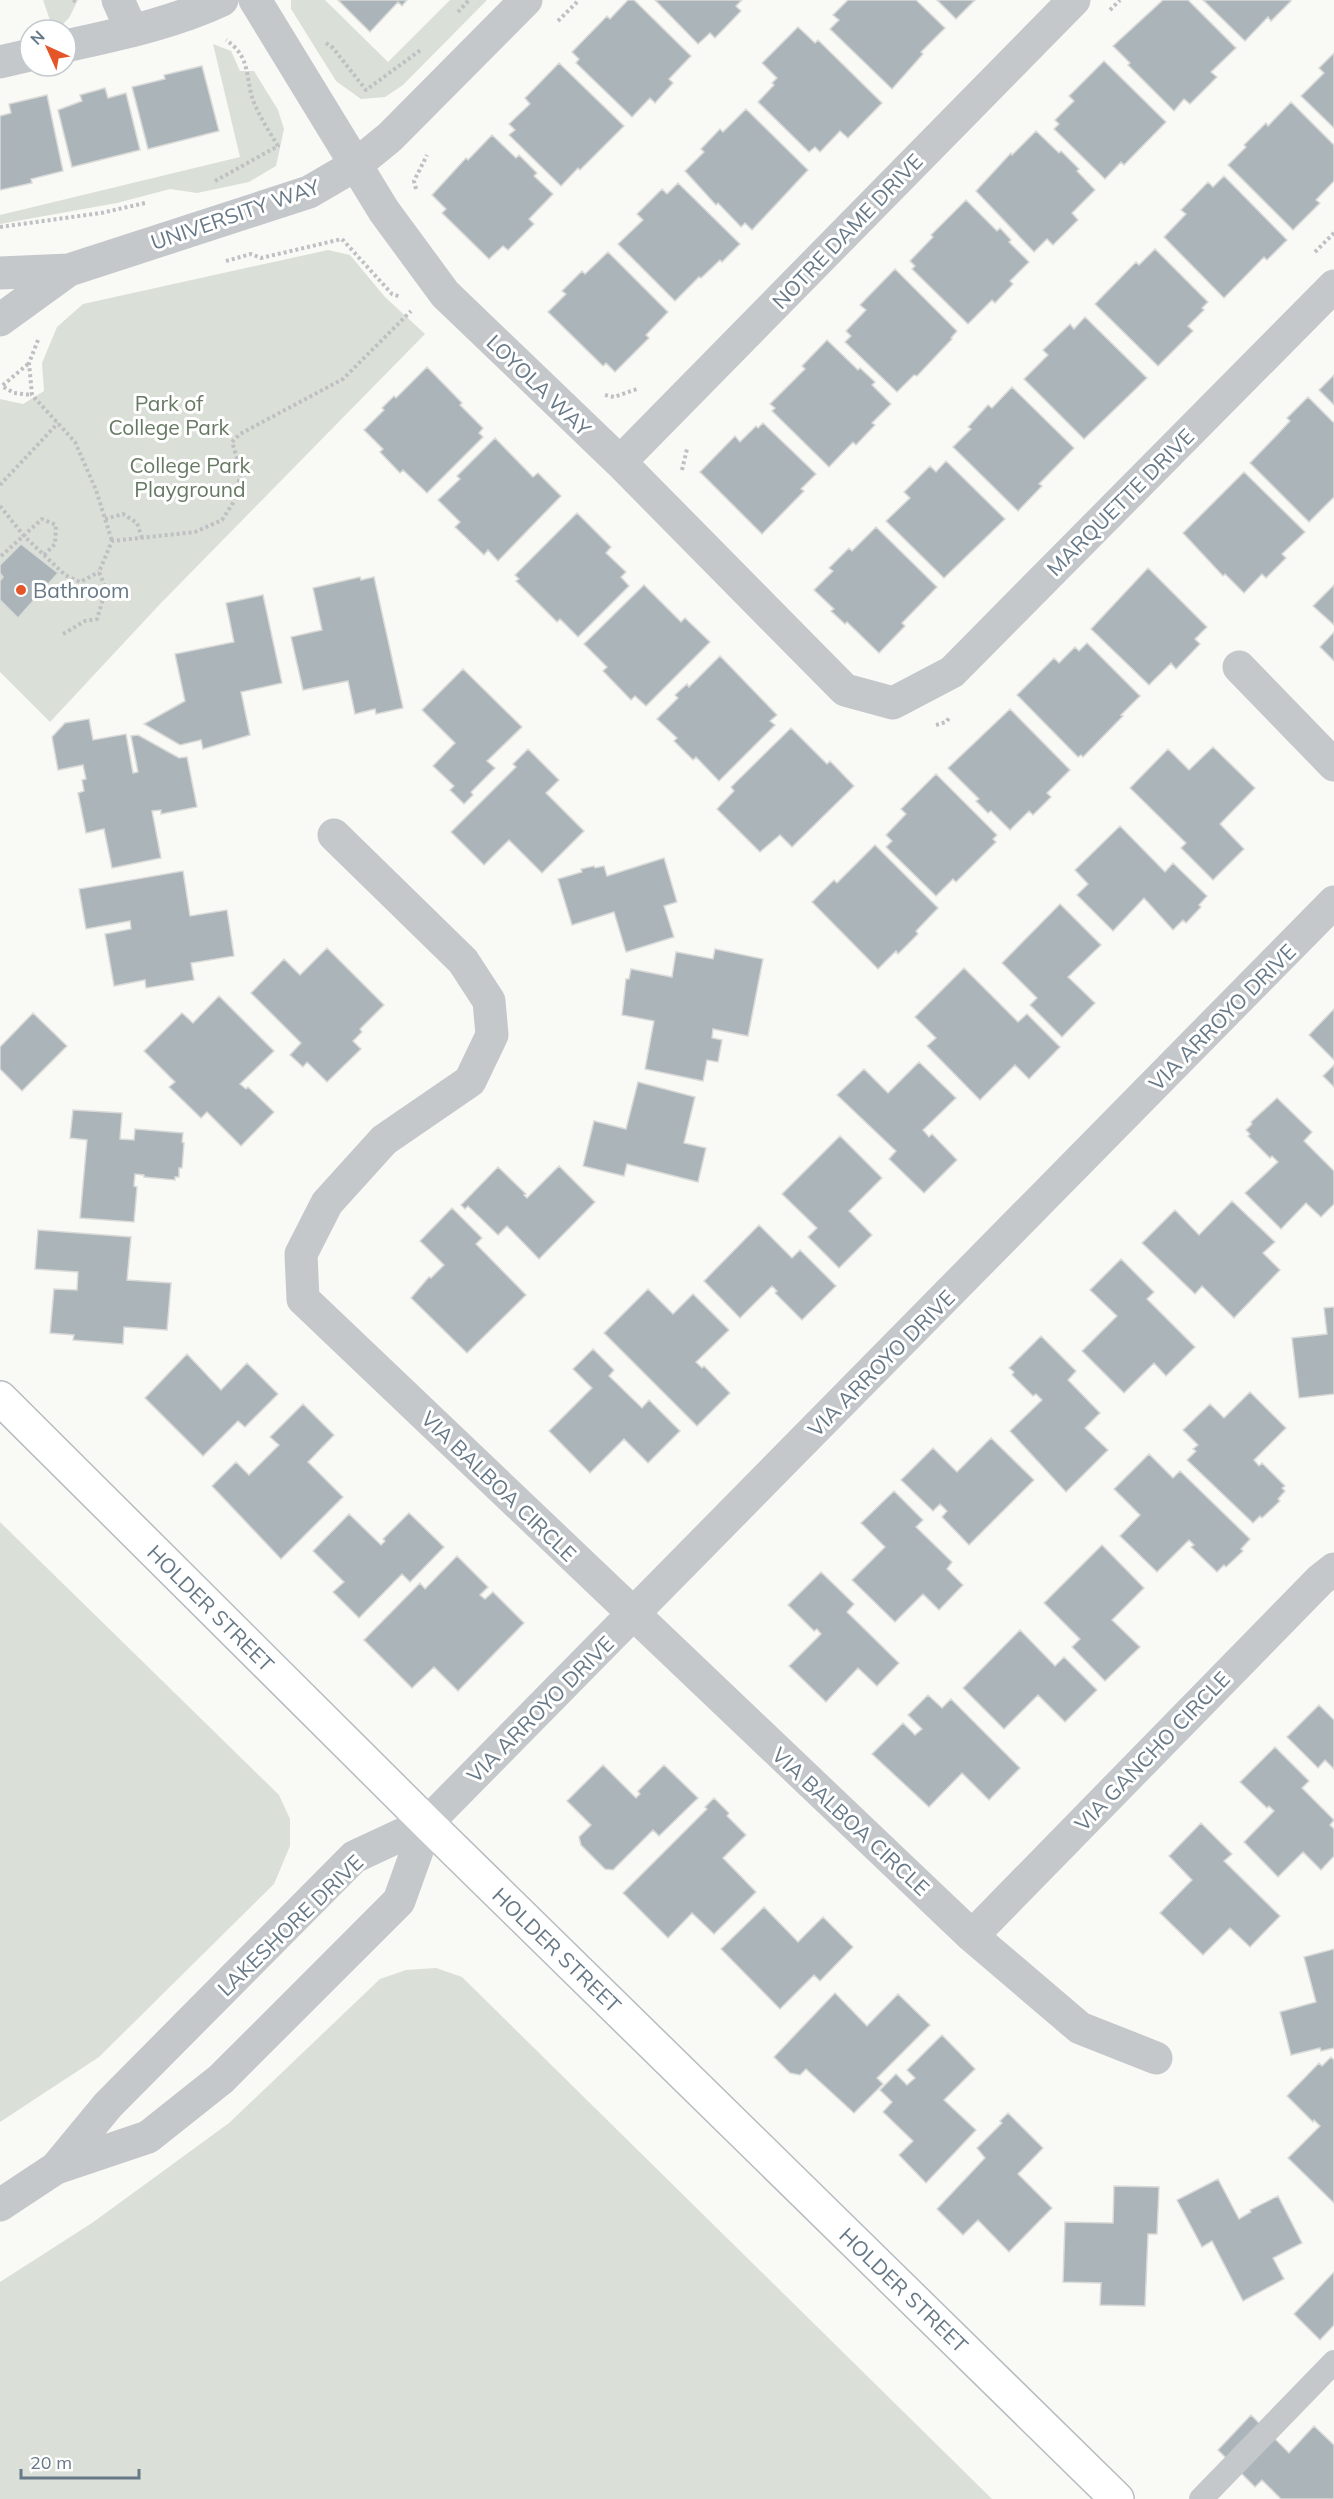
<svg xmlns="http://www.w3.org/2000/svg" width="1334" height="2499" viewBox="0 0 1334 2499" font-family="Mulish,sans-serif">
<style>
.green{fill:#dae0d7}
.building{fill:#aab4b9;stroke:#dadad8;stroke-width:1.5}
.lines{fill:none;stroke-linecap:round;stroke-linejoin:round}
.secondary-casing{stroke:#b6bcc0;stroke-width:36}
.path{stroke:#bec0c3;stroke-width:4;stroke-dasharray:3 3;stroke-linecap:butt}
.lane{stroke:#c4c8cb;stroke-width:24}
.street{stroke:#c4c8cb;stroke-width:33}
.secondary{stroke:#fff;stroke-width:33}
.poi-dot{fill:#e5552a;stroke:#fff;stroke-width:2}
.labels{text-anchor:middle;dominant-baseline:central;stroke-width:6;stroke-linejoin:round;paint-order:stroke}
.street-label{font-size:21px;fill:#677987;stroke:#fff}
.park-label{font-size:21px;fill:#667962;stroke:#fff}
.poi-label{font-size:21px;fill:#677987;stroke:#fff;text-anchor:start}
</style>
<rect width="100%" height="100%" fill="#f9f9f6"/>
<path class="green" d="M43,0h35l-9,18 -8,8h-9z
M291,0h34l63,62 62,-62h37l-84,85 -18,12 -24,2 -25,-18 -45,-72z
M213,44l18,7 9,20h14l24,39 6,19 -8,37 -27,16 -52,11 -27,-4 -53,14 -117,21v-9l240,-58z
M328,250l22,5 35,42 40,37 -264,269 -111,119 -50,-50v-273l23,5 21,-13 -2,-28 15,-36 26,-23z
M0,1522l279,273 11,24v27l-16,38 -175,173 -99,65z
M436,1968l26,9 530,522h-992v-217l92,-59 137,-100 151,-144 26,-9z"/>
<path class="building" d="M338,0h69l-5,6 -4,-4 -28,30z
M628,0h6l57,56 -22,23 4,4 -18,20 -5,-5 -18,19 -56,-54 3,-4 -7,-7 35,-36 3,3z
M655,0h87l-6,6 5,5 -26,27 -5,-5 -12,11z
M848,0h68l29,28 -24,24 2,2 -31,35 -62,-60 9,-9 -6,-5z
M937,0h38l-19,19z
M1163,0h25l48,48 -25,24 6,5 -27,27 -6,-5 -10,12 -46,-46 2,-2 -17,-17z
M1203,0h87l1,1 -20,20 -3,-4 -23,24z
M798,27l17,16 3,-3 64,63 -34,35 -8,-7 -20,21 -5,-5 -6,5 -51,-50 16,-17 -2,-2 5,-5 -15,-15z
M1334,53v75l-33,-32 23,-23 -5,-5z
M1104,61l62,61 -42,43 -3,-3 -16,17 -51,-50 5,-5 -4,-4 19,-19 -5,-5z
M559,63l65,63 -44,44 -2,-2 -17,18 -52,-51 6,-5 -6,-6 21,-20 -5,-6z
M202,66l17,65 -71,18 -16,-62 33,-8 -1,-4z
M105,88l3,10 18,-5 14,57 -68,17 -14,-57 24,-9 -2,-6z
M47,95l16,76 -32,8 1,4 -32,7v-74l11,-3 -2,-9z
M1291,102l43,43v36l-18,19 4,3 -27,27 -65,-65 18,-18 -2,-2 22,-22 2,3z
M746,109l62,61 -56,60 -7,-7 -4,4 -23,-24 -2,2 -31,-34 19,-19 -3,-3 19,-20 3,3z
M1036,131l23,22 2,-2 18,18 -2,2 18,19 -23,23 6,7 -25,25 -6,-6 -13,13 -58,-61 35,-38 1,2z
M492,135l24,23 3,-3 18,18 -3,3 19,18 -24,25 5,5 -26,26 -5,-4 -14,13 -47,-46 4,-4 -14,-14 34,-37 2,2z
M1224,176l63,64 -20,20 -3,-3 -40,41 -60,-61 22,-23 -5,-4 27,-28 5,5z
M678,183l62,61 -18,18 -2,-2 -19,18 -2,-1 -24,24 -57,-57 25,-24 -6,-6 25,-25 5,5z
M966,200l31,31 3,-3 11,12 -2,2 20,20 -19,19 3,3 -18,19 -3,-3 -24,24 -56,-55 3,-3 -5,-5 23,-24 -2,-2z
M1155,249l53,53 -6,6 2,2 -16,16 5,5 -35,35 -63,-62 41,-42 3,3z
M608,252l60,60 -22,23 3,3 -34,34 -9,-9 -3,3 -55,-54 18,-18 -4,-3 20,-20 3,3z
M895,269l62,62 -6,7 1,1 -35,37 -3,-1 -17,17 -52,-50 6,-6 -5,-5 20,-21 -6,-5z
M1085,317l62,61 -63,61 -60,-60 24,-24 -5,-5 27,-26 4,5z
M827,340l31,30 2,-2 15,14 -3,3 19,19 -19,19 3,2 -19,20 -3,-3 -24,25 -57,-56 3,-3 -5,-4 35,-35 -3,-3z
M427,367l35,36 -2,2 23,23 -4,5 4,4 -56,56 -24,-23 -3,3 -20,-21 3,-3 -19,-19 20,-20 -2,-2 12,-12 2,2z
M1334,375v30l-15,-15z
M1012,387l62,61 -35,36 3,2 -24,25 -65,-64 18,-18 -3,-2 20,-22 4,3z
M1308,397l26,26v74l-25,25 -59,-59 27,-28 13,-14 -3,-3z
M763,423l53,51 -15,15 3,2 -42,43 -62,-62 35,-36 5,6 16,-16 2,2z
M495,438l38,39 5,-4 23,23 -63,65 -10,-11 -4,5 -29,-28 5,-5 -22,-22 22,-21 -3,-3z
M946,461l59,58 -61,59 -58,-57 24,-23 -6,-6 26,-26 6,6z
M1244,472l61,60 -23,22 4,4 -20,20 -4,-4 -18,19 -19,-19 -2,2 -40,-43z
M577,513l34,34 -5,6 20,19 -5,5 8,9 -51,51 -18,-18 -3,3 -41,-41 3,-2 -4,-4z
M876,527l61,60 -35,36 3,3 -26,27 -32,-31 -2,2 -14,-13 3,-2 -20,-19 19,-19 -4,-3 20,-20 3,3z
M21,544l37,29 -40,45 -18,-18v-19l3,-4 -3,-4v-8z
M1148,568l59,59 -12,12 5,5 -24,25 -5,-6 -22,22 -58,-56z
M360,577l1,3 13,-3 29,131 -27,6 -1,-5 -20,5 -7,-33 -45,9 -12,-53 31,-7 -9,-42z
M644,585l37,37 4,-4 25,24 -64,64 -11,-10 -4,4 -28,-29 4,-4 -23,-23z
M1334,585v40l-21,-19z
M263,595l19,88 -41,9 9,43 -47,14 -2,-9 -21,5 -36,-21 41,-23 -10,-47 59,-12 -8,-39z
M1334,632v29l-14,-14z
M1087,643l53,53 -19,19 2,1 -40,41 -2,-2 -3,2 -61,-62 37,-37 5,5 16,-16 4,4z
M720,656l57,59 -7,6 5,4 -56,56 -23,-24 -3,3 -19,-19 3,-3 -20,-19 21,-21 -3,-3 12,-11 2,3z
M463,669l59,58 -35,34 8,7 -24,24 2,3 -9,9 -14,-14 4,-4 -21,-20 22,-23 -33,-33z
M1010,709l60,61 -23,23 4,4 -18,18 -4,-4 -19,19 -19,-19 -3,2 -12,-12 3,-2 -31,-31z
M89,719l4,21 33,-6 7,39 5,-1 -7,-36 7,-1 41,23 8,-1 10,50 -36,7v-4l-9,1 9,47 -49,10 -8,-39 -18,4 -8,-40 6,-2 -2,-11 4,-1 -3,-14 -25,5 -6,-33 13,-14z
M791,728l36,36 3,-3 24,25 -62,61 -12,-12 -20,17 -43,-43 17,-18 -3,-4z
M1213,747l42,41 -35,36 24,25 -31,31 -32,-32 5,-5 -56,-55 38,-39 21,21z
M528,749l31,31 -13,13 38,38 -42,42 -33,-33 -25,25 -33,-33 65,-65 -3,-3z
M936,774l61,61 -4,4 3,3 -40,40 -3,-3 -17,17 -50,-49 6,-6 -6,-6 20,-21 -5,-5z
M1120,826l45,46 8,-9 34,33 -8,9 2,2 -15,16 -3,-3 -10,10 -29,-32 -31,33 -36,-36 11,-11 -13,-14z
M875,845l63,63 -22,23 2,3 -20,20 -2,-3 -18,18 -66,-67 22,-22 3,3z
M664,858l13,44 -13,4 10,31 -48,15 -12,-40 -42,13 -14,-46 24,-7 -1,-3 13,-3 1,2 9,-2 3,10z
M183,871l7,45 37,-6 7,46 -43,7 3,17 -48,8 -1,-8 -31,6 -9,-52 26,-5 -1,-8 -44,8 -7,-40z
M1060,904l41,41 -33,32 27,26 -33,34 -32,-32 7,-7 -35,-35z
M327,948l57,57 -24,24 2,3 -9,9 8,8 -34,33 -20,-20 -4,5 -13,-12 11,-12 -50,-50 33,-34 16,16z
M715,949l48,10 -15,77 -35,-7 -1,9 10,2 -4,22 -11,-2 -4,21 -58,-12 9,-48 -32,-6 4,-36h3l2,-10 41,8 4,-25 37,7z
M964,968l54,54 9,-8 33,33 -31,32 -14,-14 -35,35 -53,-54 9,-8 -21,-21z
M219,996l55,55 -34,33 6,5 2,-2 26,25 -33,34 -34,-34 -6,6 -32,-31 6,-5 -31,-31 38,-38 11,10z
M1334,1009v51l-25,-25z
M33,1013l34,33 -45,45 -22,-22v-22z
M919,1062l37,36 -33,32 6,7 3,-3 25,26 -33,33 -35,-34 7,-8 -59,-56 27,-26 24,24z
M1334,1065v22l-11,-11z
M638,1082l57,15 -11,46 22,5 -8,34 -71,-18 -3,12 -41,-10 11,-45 32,8z
M1277,1098l35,34 -8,9 30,30v33l-13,13 -15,-14 -25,26 -36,-36 33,-31 -6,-6 -2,2 -22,-22 2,-2 -4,-4 6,-6 -1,-2z
M73,1110l49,3 -2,26 14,1 1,-11 48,4 -1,9 2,1 -2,25h-3v9h-4v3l-31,-3v-2l-9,-1 -1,12 3,1 -3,35 -54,-4 7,-78 -17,-2z
M840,1136l42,42 -33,33 23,24 -33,33 -31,-31 9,-9 -35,-34z
M559,1166l36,36 -56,57 -32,-33 -9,9 -30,-29 -3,3 -4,-4 37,-38 28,27 -2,1 3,3z
M1232,1201l43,41 -12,11 17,17 -46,48 -32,-32 -7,8 -53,-51 33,-33 24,25z
M452,1208l30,30 -6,6 50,51 -59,58 -56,-55 18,-21 2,1 13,-13 -24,-24z
M759,1225l33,33 8,-8 36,36 -34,34 -27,-27 2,-2 -5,-5 -32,32 -36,-37z
M38,1230l93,7 -4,43 44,3 -4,47 -43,-3 -1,17 -50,-4 1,-5 -24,-2 4,-44 23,1 1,-18 -43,-3z
M1121,1259l33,33 -7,7 48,48 -29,29 -12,-13 -30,30 -42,-42 35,-35 -27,-26z
M648,1289l25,25 20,-20 36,36 -33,32 6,6 2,-2 26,27 -33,33 -93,-93z
M1334,1307v87l-35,4 -7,-60 35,-4 -3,-26z
M1041,1336l35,35 -8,9 32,33 -15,15 23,22 -42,42 -56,-61 32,-31 -6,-6 -3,2 -21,-21 2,-3 -5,-4z
M593,1349l21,21 -5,6 33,32 7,-8 31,31 -32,32 -24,-24 -34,34 -41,-42 43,-43 -19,-19z
M187,1354l34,36 26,-27 31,31 -33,33 -7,-6 -35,35 -58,-58z
M1250,1392l36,36 -32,32 5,6 3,-3 23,23 -3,2 3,3 -7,8 2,2 -18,17 -2,-2 -7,7 -66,-63 9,-9 -3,-2 5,-4 -15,-15 27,-26 14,14z
M303,1404l31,31 -26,27 35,35 -62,62 -69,-73 24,-24 13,13 30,-30 -9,-8z
M991,1438l43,42 -65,65 -27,-28 5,-6 -7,-7 -7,7 -32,-31 32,-32 24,24z
M1149,1454l24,24 7,-7 70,68 -9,10 2,2 -17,16 -2,-2 -7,7 -26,-25 3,-2 -5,-5 -32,32 -37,-36 20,-21 -26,-26z
M894,1491l29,29 -7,7 36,35 -5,7 16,16 -24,25 -16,-16 -28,28 -43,-42 33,-33 -24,-24z
M409,1513l35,34 -34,35 -8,-8 -43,44 -26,-26 11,-10 -31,-31 36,-37 32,31 4,-4 -2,-2z
M1102,1545l42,43 -32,32 28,27 -35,34 -33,-34 8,-8 -36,-36z
M457,1556l31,31 -8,8 5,4 8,-7 31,31 -66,68 -24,-24 -22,21 -48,-48 56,-57 5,6z
M821,1572l33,32 -7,8 52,51 -22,23 -19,-18 -32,34 -37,-36 32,-32 -4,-5 -3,2 -26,-26z
M1020,1630l35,36 9,-9 33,33 -32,32 -27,-27 -34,34 -41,-41z
M928,1695l14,13 9,-9 69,69 -31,32 -27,-27 -33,34 -57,-53 31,-31 12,12 7,-6 -14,-14z
M1319,1705l15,15v49l-9,-9 -7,8 -31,-31z
M1275,1747l34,34 -7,7 32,32 -4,5 4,4v27l-13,14 -18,-18 -25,25 -34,-35 30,-31 -5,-5 -2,2 -27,-26z
M603,1765l33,33 4,-4 -2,-3 26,-26 34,33 -39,38 -6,-6 -40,40 -8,-1 -24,-24 -2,-8 12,-12 -24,-24z
M714,1798l15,15 -2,3 19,19 -23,23 33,34 -42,42 -22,-21 -24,25 -45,-45 84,-84 -2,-2z
M1201,1823l31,31 -8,7 56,55 -30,31 -20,-19 -27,27 -43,-42 32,-33 -23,-24z
M764,1907l34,35 25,-25 30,30 -33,34 -6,-6 -34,34 -59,-60z
M1334,1949v99l-13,3 -1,-3 -29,7 -11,-43 36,-10 -12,-45z
M835,1993l32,33 31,-32 32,31 -53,53 6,6 -29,29 -48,-44 -6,6 -10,-2 -16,-16z
M942,2035l33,34 -31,31 32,30 -50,53 -27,-28 14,-14 -30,-29 9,-10 -12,-12 16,-16 11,11 8,-7 -8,-8z
M1331,2057l3,3v143l-46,-45 32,-32 -6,-6 -1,2 -26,-26 32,-33 3,3z
M1008,2113l35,35 -25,26 34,34 -43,44 -31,-32 -15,15 -26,-26 48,-51 -8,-10 25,-25 -2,-2z
M1218,2179l21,40 12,-7 -1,-2 28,-14 24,47 -29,15 11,21 -41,22 -31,-60 -10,6 -25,-47z
M1114,2186l45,1 -2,47h-9l-3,72 -45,-1 1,-22 -38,-1 2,-60 48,1z
M1334,2272v53l-14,15 -26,-26z
M1251,2415l38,38 25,-27 20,19v54h-53l-19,-19 -7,7 -37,-37z"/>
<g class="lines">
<g class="secondary-casing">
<path id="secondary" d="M0,1398l427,425 690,676"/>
</g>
<path class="path" d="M73,0l4,2
M1110,10l10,-10
M458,12l11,-12
M558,21l21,-21
M326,43l7,5 33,42 56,-41
M215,181l63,-35c-8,-13 -17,-27 -23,-41 -11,-25 -2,-47 -29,-65
M416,189l-2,-8 13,-26
M0,227l101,-14 44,-10
M1315,252l19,-19
M226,261l25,-7 10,4 81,-19 50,55 9,3
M38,340l-9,23 3,32 43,47 21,48 16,51
M28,364l-26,22 12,7 18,2
M605,395l9,2 23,-8
M682,470l5,-21
M0,485l58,-62
M0,506l24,30 20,19 11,-11 1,-19 -14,-6 -42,38
M105,519l18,-5 14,9 5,15
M44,555l21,20 15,7 19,-10
M63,634l22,-13 12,-2 9,-30 -7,-17 13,-31 83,-9 27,-12 13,-20 6,-29 -9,-29 8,-8 103,-55 68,-68
M936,725l10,-3 4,-5"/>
<path class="lane" d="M1201,2499l133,-137"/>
<path class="street" d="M118,0l14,31
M255,0l129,211 61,83 175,168 225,228 48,13 59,-31 382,-386
M66,46c53,-12 107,-23 156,-46
M0,62l30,-7
M0,273l69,-3
M0,320l69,-50 240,-78 48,-28 33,-27 136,-137
M620,462l454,-462
M1239,667l95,98
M334,835l129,126 26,40 3,34 -22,46 -86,59 -57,63 -26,51 2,45 669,637 108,92 76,30
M972,1936l348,-356 14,-11
M56,2168l52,-63 246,-248 73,-34 907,-921
M0,2205l56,-37 92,-31 73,-58 178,-178 28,-78"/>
<use href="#secondary" class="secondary"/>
</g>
<circle class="poi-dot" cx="21" cy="590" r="6"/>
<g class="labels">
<g class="street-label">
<text transform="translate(235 214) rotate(-19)">UNIVERSITY WAY</text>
<text transform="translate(847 231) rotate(-46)">NOTRE DAME DRIVE</text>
<text transform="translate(539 385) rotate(44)">LOYOLA WAY</text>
<text transform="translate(1120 502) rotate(-45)">MARQUETTE DRIVE</text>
<text transform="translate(1222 1017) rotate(-45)">VIA ARROYO DRIVE</text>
<text transform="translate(881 1363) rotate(-45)">VIA ARROYO DRIVE</text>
<text transform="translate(499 1486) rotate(44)">VIA BALBOA CIRCLE</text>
<text transform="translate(211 1608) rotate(45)">HOLDER STREET</text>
<text transform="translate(540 1709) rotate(-45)">VIA ARROYO DRIVE</text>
<text transform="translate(1152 1751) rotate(-46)">VIA GANCHO CIRCLE</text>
<text transform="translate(851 1821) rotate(43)">VIA BALBOA CIRCLE</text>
<text transform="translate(290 1925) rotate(-44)">LAKESHORE DRIVE</text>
<text transform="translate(557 1950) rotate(44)">HOLDER STREET</text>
<text transform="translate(904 2290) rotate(44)">HOLDER STREET</text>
</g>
<g class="park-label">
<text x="169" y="403">Park of<tspan x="169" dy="24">College Park</tspan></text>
<text x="190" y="465">College Park<tspan x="190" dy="24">Playground</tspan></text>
</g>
<g class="poi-label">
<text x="33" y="590">Bathroom</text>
</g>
</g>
<g transform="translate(48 48) rotate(315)"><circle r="28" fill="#ffffff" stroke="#c2c9cf" stroke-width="1.5"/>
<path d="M0-4.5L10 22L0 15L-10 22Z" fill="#e5552a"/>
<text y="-9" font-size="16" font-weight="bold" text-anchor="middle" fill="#677987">N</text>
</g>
<path d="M21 2469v9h118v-9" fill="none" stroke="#677987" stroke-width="3"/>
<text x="30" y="2469" font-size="18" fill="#677987" stroke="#ffffff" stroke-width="4.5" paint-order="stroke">20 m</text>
</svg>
